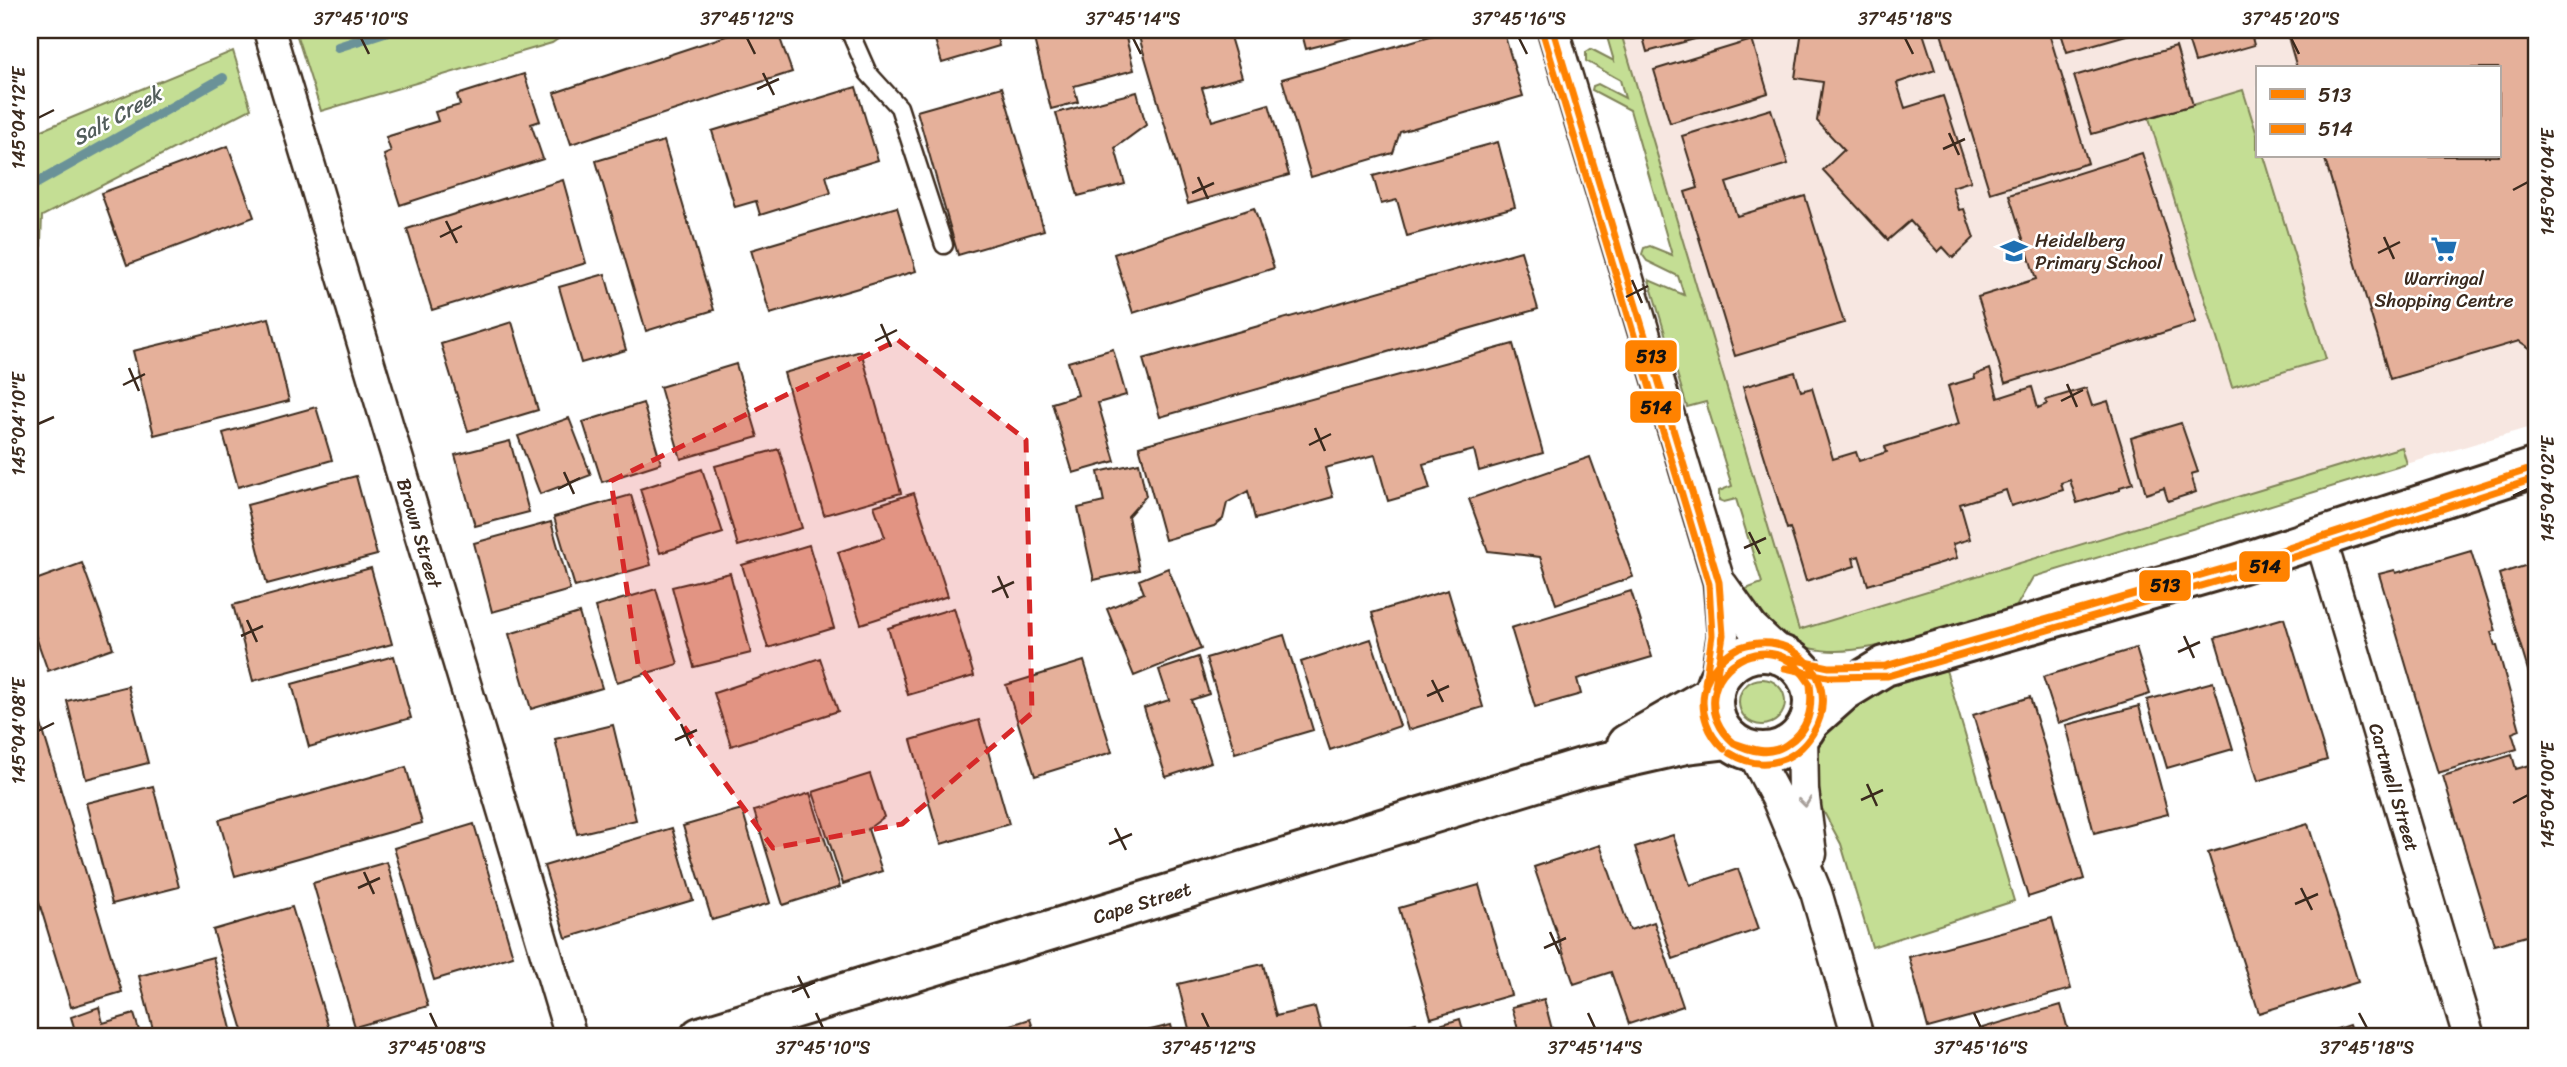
<svg xmlns="http://www.w3.org/2000/svg" width="2567" height="1067" viewBox="0 0 2567 1067" font-family="Sriracha,sans-serif">
<style>
.built{fill:#f7e7e1;fill-rule:evenodd}
.green{fill:#c4de94;stroke:#808459;stroke-width:2}
.lines{fill:none;stroke-linecap:round;stroke-linejoin:round}
.stream{stroke:#6a9298;stroke-width:10}
.building{fill:#e5b09a;stroke:#3b2a1e;stroke-width:2}
.lane-casing{stroke:#3b2a1e;stroke-width:21}
.street-casing{stroke:#3b2a1e;stroke-width:35}
.secondary-casing{stroke:#3b2a1e;stroke-width:44}
.lane{stroke:#fff;stroke-width:16}
.street{stroke:#fff;stroke-width:30}
.secondary{stroke:#fff;stroke-width:38}
.bus-1-casing{stroke:#fff;stroke-width:12}
.bus-2-casing{stroke:#fff;stroke-width:12}
.bus-1{stroke:#ff8200;stroke-width:7}
.bus-2{stroke:#ff8200;stroke-width:7}
.oneway{stroke:#a79f9a}
.marked{fill:#d62828;fill-opacity:0.2;stroke:#d62828;stroke-width:5;stroke-dasharray:14 9;stroke-linejoin:round}
.ticks{fill:none;stroke:#3b2a1e;stroke-width:2.5}
.labels{text-anchor:middle;dominant-baseline:central;stroke-width:5;stroke-linejoin:round;paint-order:stroke}
.poi-label{font-size:19px;fill:#3b2a1e;stroke:#fff;text-anchor:start}
.street-label{font-size:19px;fill:#3b2a1e;stroke:#fff}
.water-label{font-size:21px;font-style:italic;fill:#535e5b;stroke:#fff}
.line-badge{stroke:#fff;stroke-width:2.5}
.pale-badge-label{font-size:19px;text-anchor:middle;font-weight:bold;fill:#111}
.neatline{fill:none;stroke:#3b2a1e;stroke-width:2.5}
.ticks-label{font-size:18px;text-anchor:middle;fill:#3b2a1e}
</style>
<rect width="100%" height="100%" fill="#fff"/>
<filter id="ink" filterUnits="userSpaceOnUse"><feTurbulence type="fractalNoise" baseFrequency=".0143" numOctaves="2"/><feDisplacementMap in="SourceGraphic" scale="14" xChannelSelector="R" yChannelSelector="G"/><feConvolveMatrix kernelMatrix="1 2 1 2 8 2 1 2 1" color-interpolation-filters="sRGB"/></filter>
<g filter="url(#ink)">
<path class="built" d="M1620,30h917v395l-130,39 -5,-17 -603,184zM2257,68h242v88h-242z"/>
<path class="green" d="M295,30h276l-19,13 -231,68z
M1605,30h15l179,600 603,-183 5,17 -374,113 -17,30c-30,9 -59,17 -89,26 -70,21 -146,40 -181,-44l16,-6 -26,-84 -12,3 -5,-2v-9l13,-5 -26,-84 -19,5 -38,-127 35,15 -6,-19 -31,-15 -5,-7 2,-6 6,-2 22,9 -42,-145 -38,-20 1,-4 5,-2 27,14 -5,-18 -34,-19v-9l5,-3 23,12z
M233,51l18,58 -209,107 -12,309v-390z
M2243,90l14,45v21h7l62,203 -94,28 -83,-269z
M1946,670l68,231 -142,46 -31,-103 -21,-39 -11,-54 27,-43 31,-16z
M1739 702a23 23 0 1 1 46 0a23 23 0 1 1-46 0Z"/>
<g class="lines">
<path class="stream" d="M338,47l53,-17
M30,187l193,-109"/>
</g>
<path class="building" d="M744,30h33l15,42 -221,72 -17,-51z
M932,30h63l4,16 -57,17z
M1071,30h53l10,40 -60,16 4,16 -27,7 -17,-70z
M1137,30h91l14,47 -40,11 10,33 57,-17 20,71 -101,29z
M1301,30h80l-75,19z
M1451,30h52l20,66 -123,36 -7,21 -82,24 -29,-98z
M1641,30h87l-81,22z
M1802,30h120l13,40 -38,13 8,25 38,-12 28,85 -19,6 7,23 5,-1 10,29 -21,20 -10,-11 -5,5 -28,-31 -22,19 -65,-70 21,-20 -27,-29 6,-39 -28,-4z
M1940,30h108l40,133 -98,30z
M2060,30h84l-77,22z
M2185,30h65l4,15 -59,17z
M2286,30h251v323l-18,-12 -129,38 -66,-223h175v-88h-202z
M1752,40l16,53 -98,30 -16,-53z
M2176,47l17,58 -101,29 -18,-58z
M524,74l16,47 -9,3 12,35 -143,46 -16,-50 7,-3 -5,-15 52,-16 -3,-9 25,-7 -3,-10z
M856,87l22,73 -52,16 5,17 -71,22 -4,-14 -21,6 -23,-76z
M1002,87l42,143 -86,25 -41,-144z
M1137,92l9,33 -31,23 10,36 -47,12 -22,-83z
M1771,109l17,55 -62,19 11,33 68,-20 39,127 -109,33 -50,-164 13,-4 -16,-52z
M664,141l50,169 -68,21 -50,-170z
M1498,142l17,65 -108,29 -10,-36 -16,4 -8,-28z
M228,146l26,71 -127,48 -26,-72z
M2142,153l54,169 -191,61 -27,-86 58,-18 -27,-84z
M563,180l23,83 -154,47 -25,-81z
M897,207l19,64 -146,43 -19,-64z
M1254,208l20,60 -141,45 -19,-59z
M1521,251l17,58 -378,108 -17,-58z
M605,274l21,76 -45,13 -22,-76z
M269,318l20,83 -135,34 -21,-84z
M512,322l26,88 -70,21 -27,-87z
M1513,344l30,109 -64,18 -5,-21 -51,14 7,25 -42,12 -13,-46 -50,13 8,29 -78,22 -7,-28 -21,12 -4,16 -9,7 -49,14 -26,-94z
M1113,349l13,46 -28,8 17,58 -42,12 -21,-70 26,-8 -10,-33z
M861,351l40,142 -77,22 -40,-142z
M736,364l22,73 -77,22 -21,-72z
M1990,369l8,29 34,-11 6,21 9,-4 -1,-4 40,-12 6,18 16,-5 25,82 -13,4v3l-43,13 -7,-23 -9,3 2,7 -52,16 -5,-16 -46,14 10,35 -17,5 4,14 -89,27 -9,-29 -6,2 2,8 -49,15 -16,-53 -3,1 -44,-142 52,-15 6,19 11,-3 21,71 23,-7 3,9 28,-9 -2,-5 74,-23 -11,-38 27,-8 -1,-3z
M643,403l18,60 -59,19 -19,-60z
M316,407l16,53 -94,27 -15,-54z
M569,418l22,57 -51,19 -22,-58z
M2181,423l17,49 -7,2 5,18 -28,9 -4,-13 -18,6 -15,-56z
M510,441l19,71 -54,14 -20,-71z
M779,449l23,79 -64,18 -23,-80z
M1590,457l43,120 -77,27 -16,-47 -52,-6 -19,-52z
M1139,463l7,33 -18,20 11,54 -45,10 -16,-72 26,-6 -6,-30z
M702,469l21,64 -63,20 -20,-64z
M356,476l21,79 -110,29 -20,-79z
M914,493l34,103 -87,28 -23,-72 47,-15 -11,-31z
M631,495l20,70 -76,22 -21,-70z
M551,522l19,68 -78,22 -18,-69z
M809,545l25,83 -66,20 -26,-83z
M2471,551l25,80 -5,1 4,14h2l23,84 -8,3 5,16 -79,24 -59,-199 16,-4 1,3z
M2537,562v113l-7,2 -31,-103z
M82,563l31,85 -65,23 -18,-51v-38z
M371,568l21,76 -139,37 -20,-76z
M1168,568l33,81 -67,27 -27,-67 37,-16 -5,-13z
M730,573l21,80 -57,14 -22,-80z
M656,589l22,75 -61,18 -22,-75z
M1448,590l35,117 -75,23 -36,-117z
M1631,591l21,66 -75,22 4,15 -46,13 -24,-79z
M954,608l20,68 -66,19 -20,-67z
M579,613l23,75 -71,21 -22,-75z
M2284,618l43,142 -69,21 -43,-143z
M1284,635l29,95 -78,23 -29,-95z
M1371,639l29,87 -70,24 -29,-88z
M2136,648l14,46 -92,29 -15,-46z
M394,656l17,62 -102,29 -17,-63z
M1198,657l11,37 -18,6 20,62 -45,15 -22,-69 25,-8 -10,-30z
M820,658l18,53 -107,35 -17,-53z
M1084,661l28,91 -77,24 -29,-91z
M2213,682l20,67 -66,19 -20,-68z
M128,686l20,77 -62,16 -19,-78z
M30,688l92,304 -51,15 -41,-134z
M2030,697l54,182 -56,18 -55,-182z
M2139,706l29,108 -74,19 -28,-108z
M979,720l30,104 -68,20 -30,-104z
M613,725l23,95 -59,14 -22,-95z
M2512,755l4,14 21,-6v170l-43,12 -51,-169z
M406,767l16,56 -187,53 -16,-56z
M870,774l14,43 -16,12 14,42 -39,13 -30,-92z
M153,786l26,101 -67,17 -26,-101z
M810,793l30,94 -57,18 -29,-94z
M742,809l28,94 -58,17 -29,-94z
M474,824l39,132 -79,24 -40,-132z
M2308,824l50,158 -99,31 -51,-160z
M672,828l21,72 -127,38 -22,-72z
M1673,835l17,50 48,-16 21,60 -86,30 -38,-112z
M1600,845l30,85 24,-8 29,84 -54,18 -18,-52 -37,12 -40,-117z
M387,862l41,144 -73,21 -42,-144z
M1479,885l32,110 -80,23 -32,-110z
M292,907l37,122 -26,8h-58l-32,-107z
M2052,918l19,71 -143,39 -19,-71z
M213,957l20,80h-78l-16,-61z
M1263,964l13,52 39,-9 8,30h-132l-13,-53z
M1544,999l10,38h-34l-8,-30z
M2061,1005l9,32h-115v-1z
M99,1007l4,16 31,-9 7,23h-64l-6,-20z
M1030,1019l6,18h-63z
M1460,1019l5,18h-37l-2,-8z
M1416,1023l5,14h-49l-1,-2z
M1171,1025l3,12h-52z
M2349,1025l4,12h-40z"/>
<g class="lines">
<g class="lane-casing">
<path id="lane" d="M849,30l19,43 31,34 45,138"/>
</g>
<g class="street-casing">
<g id="street">
<path id="s1" d="M269,30l302,1007"/>
<path d="M1553,30l166,552 4,53 -8,51"/>
<path id="s2" d="M2320,537l149,500"/>
<path d="M1722,585l30,42 32,30"/>
<path d="M1802,734l1,56 8,64"/>
<path d="M1752,751l25,47 39,94 42,145"/>
</g>
</g>
<g class="secondary-casing">
<g id="secondary">
<circle cx="1763" cy="702" r="50"/>
<path d="M1809,722l35,-31 41,-25 351,-101 301,-98"/>
<path d="M1627,744l87,-50"/>
<path id="s3" d="M700,1037l885,-270 101,-23 43,-5"/>
</g>
</g>
<use href="#lane" class="lane"/>
<use href="#street" class="street"/>
<use href="#secondary" class="secondary"/>
<g class="bus-1-casing">
<path id="bus-1" d="M1553,30l166,552 4,53 -8,51
M1745,657c29,-11 50,2 65,27
M1745,657c29,-10 49,2 65,27
M1787,658l42,9 56,-1 351,-101 301,-98
M1734,743c17,6 36,13 52,2
M1734,743c16,9 37,13 52,2
M1734,743c-31,-26 -26,-69 11,-86
M1786,745c22,-15 27,-35 24,-61
M1786,745c23,-14 27,-35 24,-61"/>
</g>
<g class="bus-2-casing">
<path id="bus-2" d="M1543,33l166,551 3,51 -7,49
M1785,668l43,9 60,-1 351,-101 298,-97
M1724,749c-33,-31 -26,-81 14,-101
M1730,753c68,43 132,-61 62,-103 -16,-9 -34,-9 -52,-3"/>
</g>
<use href="#bus-1" class="bus-1"/>
<use href="#bus-2" class="bus-2"/>
</g>
<defs><path id="oneway-chevron" d="M-2-3.5L2.5 0L-2 3.5" fill="none" stroke-width="1.6" stroke-linecap="round" stroke-linejoin="round" transform="scale(1.75)"/></defs>
<use class="oneway" href="#oneway-chevron" transform="translate(1805 802) rotate(83)"/>
</g>
<path class="marked" d="M898,340l128,100 6,273 -130,111 -129,24 -135,-184 -27,-183z"/>
<path class="ticks" d="M361,38l8,16M747,38l8,16M1133,38l8,16M1519,38l8,16M1905,38l8,16M2291,38l8,16M763,73l11,22M757,89l22,-10M38,118l16,-8M1949,133l10,22M1943,149l22,-10M1198,177l10,22M2513,190l15,-8M1192,193l22,-10M446,221l11,22M440,237l22,-11M2384,237l10,22M2378,253l22,-11M1632,280l10,23M1626,297l22,-11M881,324l10,23M875,341l22,-11M129,368l10,23M2067,384l10,23M123,385l22,-11M2061,401l22,-11M38,424l16,-7M1315,428l10,23M1309,445l22,-11M564,472l10,22M558,489l22,-11M2513,496l15,-7M1749,532l11,22M1744,548l22,-10M998,576l10,22M992,592l22,-10M247,620l10,22M241,636l22,-10M2184,636l10,22M2178,652l22,-10M1432,680l11,22M1427,696l22,-10M681,724l10,22M38,731l16,-8M675,740l22,-10M1867,784l10,22M1861,800l22,-10M2513,803l15,-8M1115,828l11,22M1109,844l23,-10M364,872l10,22M358,888l22,-10M2301,888l11,22M2295,904l23,-10M1550,932l10,22M1544,948l22,-10M798,976l11,22M792,992l23,-10M430,1013l7,15M816,1013l7,15M1202,1013l7,15M1588,1013l7,15M1974,1013l7,15M2359,1013l8,15"/>
<defs>
<g id="supermarket-bare" transform="scale(2.1)"><path d="M-6-5.5h2.5l.6 2H6L4.5 2H-2.5L-4.4-4H-6ZM-1.5 3.2a1.3 1.3 0 1 0 .1 0ZM3 3.2a1.3 1.3 0 1 0 .1 0Z" fill="#1f6fb2" stroke="#fff" stroke-width="2.5" paint-order="stroke"/></g>
<g id="school-bare" transform="scale(2.1)"><path d="M0-5L7-2L0 1L-7-2ZM-4 1L0 2.5L4 1V4Q0 6-4 4Z" fill="#1f6fb2" stroke="#fff" stroke-width="2.5" paint-order="stroke"/></g>
</defs>
<g fill-rule="evenodd">
<use href="#supermarket-bare" x="2444" y="249"/>
<use href="#school-bare" x="2014" y="251"/>
</g>
<g class="labels">
<g class="poi-label">
<text x="2035" y="240">Heidelberg<tspan x="2035" dy="22">Primary School</tspan></text>
<text x="2444" y="278" text-anchor="middle">Warringal<tspan x="2444" dy="22">Shopping Centre</tspan></text>
</g>
<g class="street-label">
<text stroke="none"><textPath href="#s1" startOffset="525">Brown Street</textPath></text>
<text stroke="none"><textPath href="#s2" startOffset="261">Cartmell Street</textPath></text>
<text stroke="none"><textPath href="#s3" startOffset="462">Cape Street</textPath></text>
</g>
<g class="water-label">
<text transform="translate(117 116) rotate(-29)">Salt Creek</text>
</g>
</g>
<g class="line-badge">
<rect x="1624" y="339" width="54" height="34" rx="7" fill="#ff8200"/>
<rect x="1629" y="390" width="53" height="34" rx="7" fill="#ff8200"/>
<rect x="2238" y="550" width="53" height="33" rx="7" fill="#ff8200"/>
<rect x="2138" y="569" width="54" height="33" rx="7" fill="#ff8200"/>
</g>
<g class="pale-badge-label">
<text x="1651" y="363">513</text>
<text x="1656" y="414">514</text>
<text x="2265" y="573">514</text>
<text x="2165" y="592">513</text>
</g>
<rect width="2567" height="1067" fill="none" stroke="#fff" stroke-width="77"/>
<rect x="2256" y="66" width="245" height="91" fill="#ffffff" stroke="#b1aaa5" stroke-width="2"/>
<rect x="2270" y="89" width="35" height="10" fill="#ff8200" stroke="#b1aaa5" stroke-width="2"/>
<text x="2318" y="102" font-size="21" fill="#3b2a1e">513</text>
<rect x="2270" y="124" width="35" height="10" fill="#ff8200" stroke="#b1aaa5" stroke-width="2"/>
<text x="2318" y="136" font-size="21" fill="#3b2a1e">514</text>
<rect x="38" y="38" width="2490" height="990" class="neatline"/>
<g class="ticks-label">
<text x="361" y="25">37°45'10"S</text>
<text x="747" y="25">37°45'12"S</text>
<text x="1133" y="25">37°45'14"S</text>
<text x="1519" y="25">37°45'16"S</text>
<text x="1905" y="25">37°45'18"S</text>
<text x="2291" y="25">37°45'20"S</text>
<text transform="translate(19 118) rotate(-90)" y="6">145°04'12"E</text>
<text transform="translate(2548 182) rotate(-90)" y="6">145°04'04"E</text>
<text transform="translate(19 424) rotate(-90)" y="6">145°04'10"E</text>
<text transform="translate(2548 489) rotate(-90)" y="6">145°04'02"E</text>
<text transform="translate(19 731) rotate(-90)" y="6">145°04'08"E</text>
<text transform="translate(2548 795) rotate(-90)" y="6">145°04'00"E</text>
<text x="437" y="1054">37°45'08"S</text>
<text x="823" y="1054">37°45'10"S</text>
<text x="1209" y="1054">37°45'12"S</text>
<text x="1595" y="1054">37°45'14"S</text>
<text x="1981" y="1054">37°45'16"S</text>
<text x="2367" y="1054">37°45'18"S</text>
</g>
</svg>
